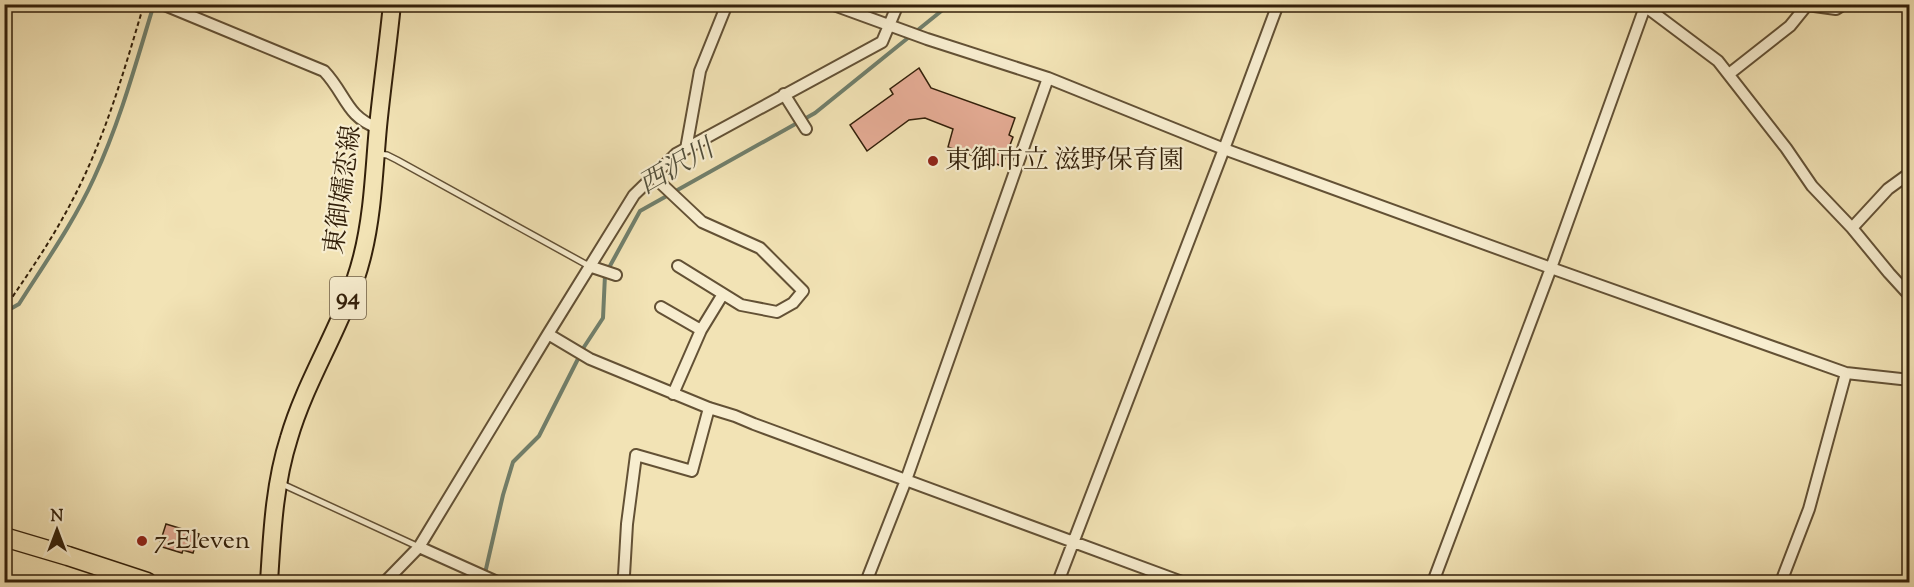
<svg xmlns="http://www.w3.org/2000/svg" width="1914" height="587" viewBox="0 0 1914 587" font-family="'Sorts Mill Goudy','Noto Serif JP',serif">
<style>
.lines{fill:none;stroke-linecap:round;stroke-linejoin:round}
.stream{stroke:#717f6b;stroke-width:4}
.building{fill:#e4ab94;stroke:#33200a;stroke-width:1.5}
.service-casing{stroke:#635135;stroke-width:8}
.minor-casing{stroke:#635135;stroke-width:14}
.primary-casing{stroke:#33200a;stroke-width:20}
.trunk-casing{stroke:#33200a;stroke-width:21}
.path{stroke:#33200a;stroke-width:2;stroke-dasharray:4.5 3;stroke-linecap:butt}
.service{stroke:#f7edcf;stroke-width:5}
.minor{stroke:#f7edcf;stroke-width:10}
.primary{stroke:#f2e3b5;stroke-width:16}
.trunk{stroke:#f2e3b5;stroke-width:18}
.poi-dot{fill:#8f2418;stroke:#f7edcf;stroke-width:2}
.labels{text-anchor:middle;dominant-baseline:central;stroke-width:4.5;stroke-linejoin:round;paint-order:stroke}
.shield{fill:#f7edcf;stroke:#6e5e45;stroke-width:1.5}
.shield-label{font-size:24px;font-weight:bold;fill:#33200a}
.poi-label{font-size:26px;fill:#33200a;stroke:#f7edcf;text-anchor:start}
.street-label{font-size:26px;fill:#33200a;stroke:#f7edcf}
.water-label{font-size:27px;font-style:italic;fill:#524f3b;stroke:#f7edcf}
</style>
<rect width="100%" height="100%" fill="#f2e3b5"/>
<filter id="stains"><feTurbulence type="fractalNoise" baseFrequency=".00333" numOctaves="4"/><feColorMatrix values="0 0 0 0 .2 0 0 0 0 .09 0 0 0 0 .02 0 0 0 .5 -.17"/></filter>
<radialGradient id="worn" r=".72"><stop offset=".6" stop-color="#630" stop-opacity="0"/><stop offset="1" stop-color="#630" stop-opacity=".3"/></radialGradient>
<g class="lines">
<path class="stream" d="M12,308l7,-4c26,-41 55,-82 75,-126 26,-56 42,-115 60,-174
M483,582l20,-87 10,-33 26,-26 45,-89 19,-29 2,-43 35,-64 175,-98 135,-109"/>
</g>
<path class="building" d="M919,68l12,20 84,30 -6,17 4,2 -11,29 -54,-19 5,-18 -28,-11 -16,2 -42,31 -17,-26 43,-31 -3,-5z
M166,524l33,10 -6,19 -10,-3 -1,3 -23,-7z"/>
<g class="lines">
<g class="service-casing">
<path id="service" d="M378,154l9,1 10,5 192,106
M282,484l137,63"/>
</g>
<g class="minor-casing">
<path id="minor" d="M162,4l162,67c22,23 22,46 54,57
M831,4l96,35 121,39 176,71 327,119 295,105 64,7
M1638,4l8,3 72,54 68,87 26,38 40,42 37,45 21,23
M1729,74l61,-48 17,-21 29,4 8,-5
M784,94l22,35
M686,149l14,-78 27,-67
M652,175l50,47 58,26 43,43 -10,12 -16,9 -36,-7 -63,-39
M1852,228l36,-39 22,-16
M589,266l27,9
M661,307l40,23
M548,334l42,25 119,49 26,8 19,8 428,158
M673,394l28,-64 22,-36
M419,547l78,35
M385,582l34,-35 129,-213 86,-139 42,-41 206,-112 16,-38
M621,582l3,-7 3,-51 9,-69 56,16 17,-63
M866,582l40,-102 142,-402
M1058,582l166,-433 54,-145
M1433,582l118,-314 95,-264
M1781,582l28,-73 37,-136"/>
</g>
<g class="primary-casing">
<path id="primary" d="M269,582c3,-47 5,-97 20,-144 18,-62 57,-117 73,-181 11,-43 12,-87 16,-130 4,-41 10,-82 14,-123"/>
</g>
<g class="trunk-casing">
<path id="trunk" d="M4,537l64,19 79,26"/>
</g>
<path class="path" d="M4,309c25,-36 49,-71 69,-110 32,-61 51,-128 71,-195"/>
<use href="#service" class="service"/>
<use href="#minor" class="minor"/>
<use href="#primary" class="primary"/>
<use href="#trunk" class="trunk"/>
</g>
<g class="poi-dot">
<circle cx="933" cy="161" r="6"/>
<circle cx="142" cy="541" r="6"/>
</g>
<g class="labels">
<rect class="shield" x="330" y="277" width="36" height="42" rx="4.5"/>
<g class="shield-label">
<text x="348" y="298">94</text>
</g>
<g class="poi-label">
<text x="945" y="161">東御市立 滋野保育園</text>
<text x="154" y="541">7-Eleven</text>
</g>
<g class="street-label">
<text transform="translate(344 190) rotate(-82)">東御嬬恋線</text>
</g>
<g class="water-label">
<text transform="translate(677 168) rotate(-30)">西沢川</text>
</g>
</g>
<rect width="1914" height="587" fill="none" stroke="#f2e3b5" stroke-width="24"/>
<rect x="6" y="6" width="1902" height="575" fill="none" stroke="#33200a" stroke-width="3"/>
<rect x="12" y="12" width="1890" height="563" fill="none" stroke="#33200a" stroke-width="1.5"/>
<g transform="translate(57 530)" stroke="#f7edcf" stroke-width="4.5" paint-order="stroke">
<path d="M0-4.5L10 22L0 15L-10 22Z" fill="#33200a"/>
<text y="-9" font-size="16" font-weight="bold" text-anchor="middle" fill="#33200a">N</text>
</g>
<rect width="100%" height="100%" filter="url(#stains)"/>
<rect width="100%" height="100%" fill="url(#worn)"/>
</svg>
